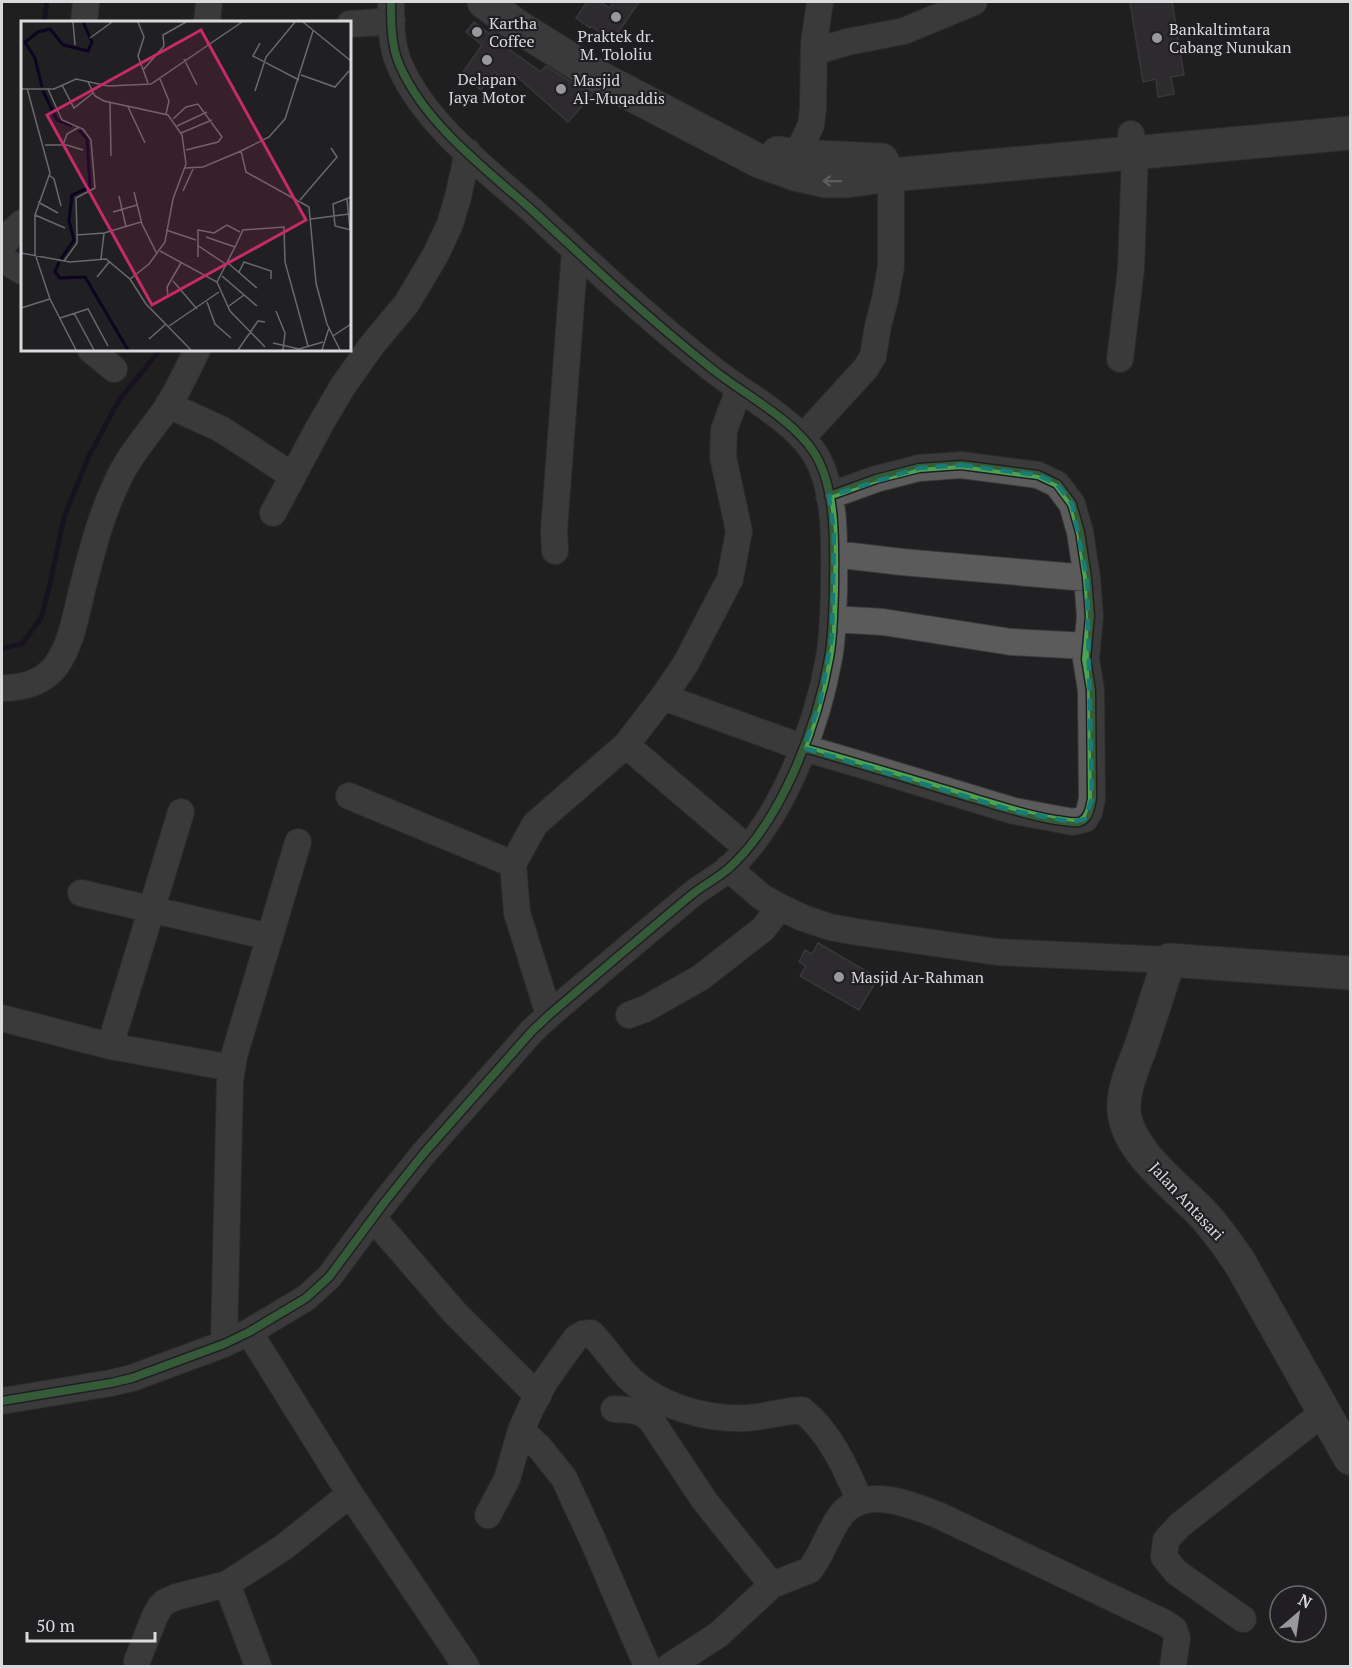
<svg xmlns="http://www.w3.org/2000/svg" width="1352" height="1668" viewBox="0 0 1352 1668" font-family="'PT Serif',serif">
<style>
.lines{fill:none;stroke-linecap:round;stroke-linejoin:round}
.stream{stroke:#0e0320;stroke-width:5}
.building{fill:#3c3b3d;stroke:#545355;stroke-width:1.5}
.minor-casing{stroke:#3a393b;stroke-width:28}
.major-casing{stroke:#3a393b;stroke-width:35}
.minor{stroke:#5c5b5c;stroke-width:26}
.major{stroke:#5c5c5c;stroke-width:33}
.cycleway-casing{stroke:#201e22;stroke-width:11}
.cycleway{stroke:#4ca352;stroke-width:8}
.oneway{stroke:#a8a7a9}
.marked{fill:none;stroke:#197b74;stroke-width:4.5;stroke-dasharray:12 8;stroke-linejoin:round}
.poi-dot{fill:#99989b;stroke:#201e22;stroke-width:2}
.labels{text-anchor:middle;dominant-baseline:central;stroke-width:4.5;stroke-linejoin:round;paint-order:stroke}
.poi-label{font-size:16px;fill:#dad9dc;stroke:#201e22;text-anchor:start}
.street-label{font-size:16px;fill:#dad9dc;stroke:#201e22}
.inset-river{fill:none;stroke:#0e0320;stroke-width:3}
.inset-road{fill:none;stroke:#6a696c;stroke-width:1.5}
.view{fill:#c42b68;fill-opacity:0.15;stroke:#c42b68;stroke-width:3}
.inset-edge{fill:none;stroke:#dad9dc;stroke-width:3}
</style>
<rect width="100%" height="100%" fill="#201f21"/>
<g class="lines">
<path class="stream" d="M44,22l3,-20
M2,648l20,-4 19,-26 9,-34 14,-67 24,-59 31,-58 41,-50"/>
</g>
<path class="building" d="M587,2h14l8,6 5,-6h25l-27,39 -21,-15 -1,2 -14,-10z
M1130,2h42l12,73 -13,2 3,17 -16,3 -2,-18 -13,3z
M474,22l16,12 2,-3 21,15 -3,4 31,22 5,-6 46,29 -24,27 -54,-48 -6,8 -14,-10 -13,18 -20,-15 21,-30 -16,-13z
M818,943l60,35 -19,32 -59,-34 6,-10 -7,-4 6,-12 7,4z"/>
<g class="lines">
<g class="minor-casing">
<path id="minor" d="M84,22l2,-20
M207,22l2,-20
M350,24l42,-3
M814,52l33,-10 57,-11 70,-29
M796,156l15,-31 2,-17 1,-65 6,-41
M2,247l12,-17 8,-7
M2,259l20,12
M91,350l23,19
M1120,359l11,-90 4,-116 -4,-19
M168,405l53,24 72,47
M803,437l63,-69 7,-12 5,-30 7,-27 6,-33v-91
M273,513l47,-88 23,-39 29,-41 35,-42 29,-49 14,-30 8,-27 10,-45
M555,551l-1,-21 21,-280
M834,554l68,8 185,16
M833,619l50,3 128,20 76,4
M2,688c20,0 39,-4 53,-21 17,-22 21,-54 28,-81 9,-35 18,-71 34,-104 11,-26 35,-52 51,-76 11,-18 20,-37 29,-56
M663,697l141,51 58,17 152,46 59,11 12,-3 4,-7 3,-13 -1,-109 -5,-31 4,-43 -3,-38 -7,-46 -8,-28 -15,-20 -19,-9 -77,-10 -42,3 -43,11 -47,17
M626,745l121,103
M349,796l164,68
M728,868l34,29 18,10 23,11 27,9 27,5 140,20 172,8
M81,893l189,44
M549,1015l-32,-102 -4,-49 22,-40 91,-79 37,-48 22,-32 45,-86 9,-48 -16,-74 1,-27 15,-41
M629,1015l16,-6 55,-31 63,-49 17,-22
M2,1018l108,28 122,22
M110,1046l71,-234
M373,1218l82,95 83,83
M249,1332l101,162 116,172
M224,1344l6,-263 4,-25 64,-214
M2,1401l109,-18 21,-5 92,-34 25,-12 57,-34 23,-21 55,-74 40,-50 108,-122 17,-16c47,-40 94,-80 141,-119 12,-10 26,-17 38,-27 53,-47 89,-142 101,-211 4,-21 4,-44 5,-66 0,-43 4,-104 -21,-141 -22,-33 -71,-58 -102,-83 -62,-49 -120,-103 -178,-157 -47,-42 -107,-86 -133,-145 -9,-19 -9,-44 -9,-64
M614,1409c15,1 26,0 37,11l53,80 68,85 -54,50 -48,31
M521,1430l19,18 24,30 30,65 53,123
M488,1515l19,-36 14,-49 10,-22 14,-27 31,-43 7,-4 8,-1c13,13 23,29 36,43 30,30 78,44 120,42 18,-1 36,-7 55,-8 28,22 44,59 58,91
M227,1584l31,82
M772,1585l38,-15c11,-15 17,-33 27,-49 22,-38 69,-18 101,-6l227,108 9,6 3,9 -4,28
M1243,1619l-67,-47 -12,-15 2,-17 14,-15 144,-113
M137,1661l18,-45 5,-9 5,-5 11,-5 51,-13 57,-37 66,-53"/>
</g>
<g class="major-casing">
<path id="major" d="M484,2l33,24 83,52 161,84 37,13 27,6h22l44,-6 459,-42
M778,153l18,3 86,4
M1350,973l-181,-13c-9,28 -18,56 -27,83 -7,21 -17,39 -18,61 -3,42 51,81 77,108 15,16 27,33 39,51l110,195"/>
</g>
<use href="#minor" class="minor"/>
<use href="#major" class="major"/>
<g class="cycleway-casing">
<path id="cycleway" d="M804,748c58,16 115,34 172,51 27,8 53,17 80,21 8,1 16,3 23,2 10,-3 11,-14 13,-23l-1,-109 -5,-31 4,-43 -3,-38 -7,-46 -8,-28 -15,-20 -19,-9 -77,-10 -42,3 -43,11 -47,17
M2,1401l109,-18 21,-5 92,-34 25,-12 57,-34 23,-21 55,-74 40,-50 108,-122 17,-16c47,-40 94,-80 141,-119 12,-10 26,-17 38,-27 53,-47 89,-142 101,-211 4,-21 4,-44 5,-66 0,-43 4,-104 -21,-141 -22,-33 -71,-58 -102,-83 -62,-49 -120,-103 -178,-157 -47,-42 -107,-86 -133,-145 -9,-19 -9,-44 -9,-64"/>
</g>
<use href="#cycleway" class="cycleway"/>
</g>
<defs><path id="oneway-shaft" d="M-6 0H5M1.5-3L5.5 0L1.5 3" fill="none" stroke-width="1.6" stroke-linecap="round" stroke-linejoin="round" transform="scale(1.5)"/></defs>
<use class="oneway" href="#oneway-shaft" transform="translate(832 181) rotate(-179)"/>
<path d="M0 0H1352V1668H0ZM961,465l77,10 19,9 15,20 15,74 5,221 -7,20 -12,3 -59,-11 -210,-63 16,-46 12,-65 2,-106 -5,-35 90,-28z" fill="#201f21" fill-opacity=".55" fill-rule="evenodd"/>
<path class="marked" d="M961,465l77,10 19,9 15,20 15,74 5,221 -7,20 -12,3 -59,-11 -210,-63 16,-46 12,-65 2,-106 -5,-35 90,-28z"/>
<g class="poi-dot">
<circle cx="616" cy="17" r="6"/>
<circle cx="477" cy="32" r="6"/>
<circle cx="1157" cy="38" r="6"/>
<circle cx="487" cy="60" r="6"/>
<circle cx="561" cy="89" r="6"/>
<circle cx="839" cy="977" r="6"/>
</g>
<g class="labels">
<g class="poi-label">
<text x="489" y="23">Kartha<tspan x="489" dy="18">Coffee</tspan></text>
<text x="1169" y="29">Bankaltimtara<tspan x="1169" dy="18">Cabang Nunukan</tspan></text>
<text x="616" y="36" text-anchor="middle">Praktek dr.<tspan x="616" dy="18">M. Tololiu</tspan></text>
<text x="487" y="79" text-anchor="middle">Delapan<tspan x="487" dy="18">Jaya Motor</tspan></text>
<text x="573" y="80">Masjid<tspan x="573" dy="18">Al-Muqaddis</tspan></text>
<text x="851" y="977">Masjid Ar-Rahman</text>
</g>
<g class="street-label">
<text transform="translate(1187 1201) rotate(47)">Jalan Antasari</text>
</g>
</g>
<g transform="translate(21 21)">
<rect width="330" height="330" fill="#201f21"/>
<path class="inset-river" d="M21,66l-7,-29 -10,-16 13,-10 12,-3 13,16 25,6 4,-9 -9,-20M22,70l14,29 15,6M40,238l13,-19 -5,-19 3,-26 18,-8 -3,-48 -8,-9M38,241l-4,10 5,6 25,-1 43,73"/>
<path class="inset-road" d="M52,1l2,23M117,1l6,15 -6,19 10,27M282,1l48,39M292,10l-28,88 -16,18 -28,14 5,21 63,35 7,76 11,41 13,26M69,17l22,-16M239,22l-7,13 46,24M163,38l13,26M122,49l21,-24 -1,-11 23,-13M280,54l34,12 14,-16M139,58l9,22 -3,13M41,64l12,23 19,-15M6,67l23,85 -15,42v39l15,45 26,51M0,68h33l22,-10 32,7 43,-2 91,-62M27,68l14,31 21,9 8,11 4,48 -19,10 1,37 27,-2 37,-11M234,70l11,-34 29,-35M89,82l1,53M107,86l17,36M152,98l13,-12 12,-3 24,33 -4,5 -32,8M156,105l30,-14M160,112l31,-13M24,124h22l16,5M42,124l4,-11 12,-7M164,147l18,-1 38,-16M28,154l5,4 7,27M162,170l10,-22M113,171l8,32 15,30M98,175l7,31M330,176l-18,7 2,22 16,4M326,178l3,31M279,179l37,-43 -6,-9M17,181l20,11M92,191l24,-7M14,194l30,13M290,198l38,-5M145,209l30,10M185,216l29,10 -18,35M176,224l30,20M214,226l8,-17 41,-3 1,35 23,84M139,230l57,31 13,29 35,36M0,232l49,9 36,-3 24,20 19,-15 16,-22 8,-43 13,-35 -4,-29 -14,-20 -64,-14 -9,-5 -7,-14M177,236v-27l16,3 13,-8 13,7M80,238l3,-26M43,240l13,-18v-8M207,242l29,25M218,251l5,-10 27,9v8M201,255l35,30M76,256l13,-16M109,258l16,25 45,46M152,260l24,28M147,275l-1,-9 14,-24M186,281l8,22 16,14M208,285l15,-11M0,287l29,-9M255,290l9,22 -2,17M53,292l20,37M39,297l28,-9 20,37M148,305l50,-34M312,315l18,-12M128,318l17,-15M252,322l26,6 24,-7M217,329l20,-29 7,1M301,329l7,-22"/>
<path class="view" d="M180,9l105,190 -154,85 -105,-190z"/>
<rect width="330" height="330" class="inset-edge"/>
</g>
<rect width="1352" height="1668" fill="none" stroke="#dad9dc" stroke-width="6"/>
<g transform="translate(1298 1614) rotate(29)"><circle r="28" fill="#201e22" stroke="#6a696c" stroke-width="1.5"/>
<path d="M0-4.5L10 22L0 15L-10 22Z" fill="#99989b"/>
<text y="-9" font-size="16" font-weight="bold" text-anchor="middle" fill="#dad9dc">N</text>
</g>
<path d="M27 1632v9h128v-9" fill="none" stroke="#dad9dc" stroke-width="3"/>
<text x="36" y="1632" font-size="18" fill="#dad9dc" stroke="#201e22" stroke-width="4.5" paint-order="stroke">50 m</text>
</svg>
